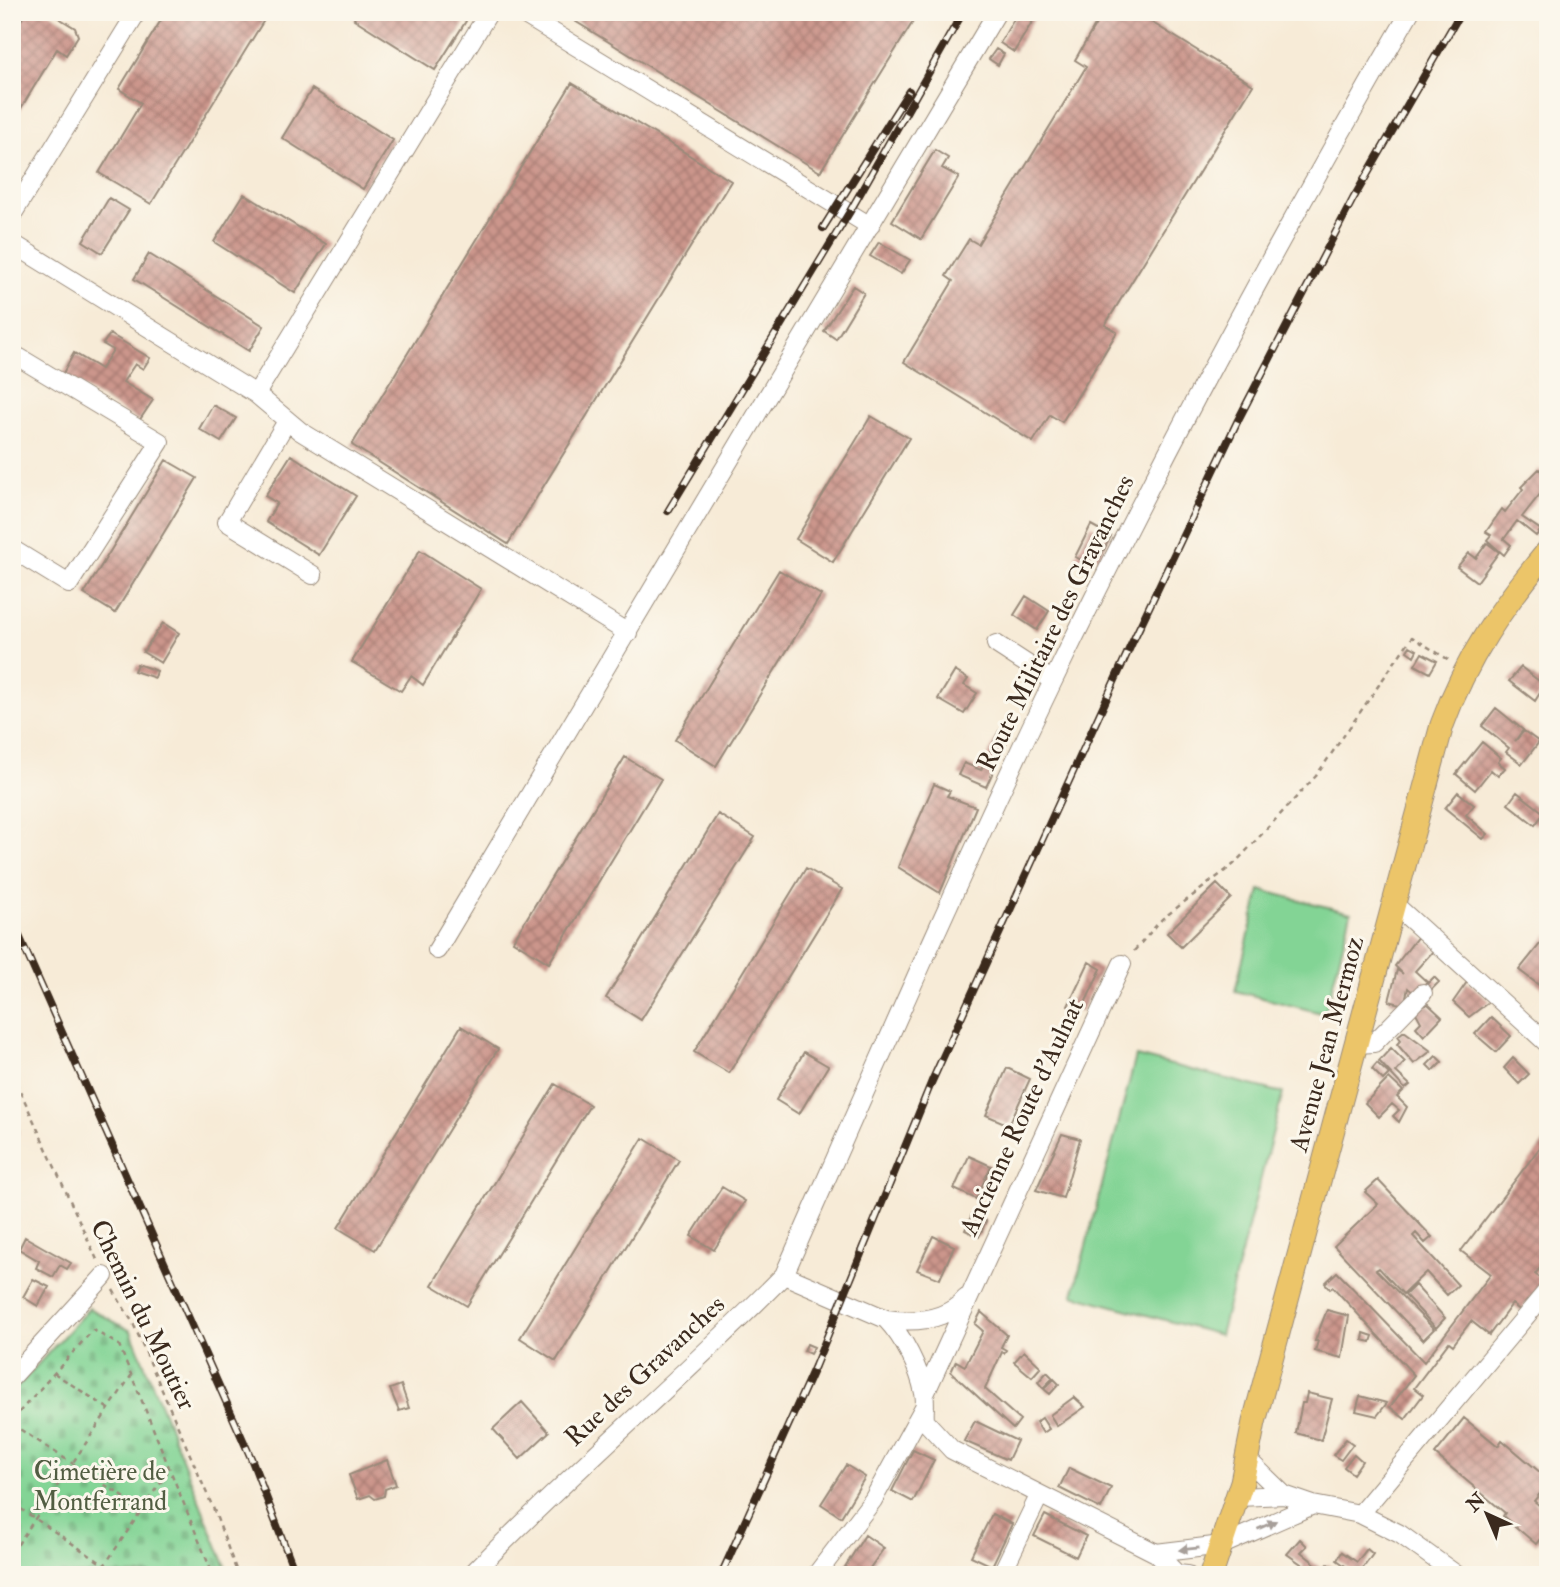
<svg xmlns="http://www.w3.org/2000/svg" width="1560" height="1587" viewBox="0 0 1560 1587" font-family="'IM FELL Double Pica',serif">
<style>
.grass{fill:#83d495;stroke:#5f7f5a;stroke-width:2}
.cemetery{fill:url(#cemetery-stones);stroke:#5f7f5a;stroke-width:2}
.building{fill:url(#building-cross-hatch)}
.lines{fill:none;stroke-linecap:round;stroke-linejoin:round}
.minor-casing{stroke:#998a7a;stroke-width:20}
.major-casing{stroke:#998a7a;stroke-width:25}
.path{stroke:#998a7a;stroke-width:2.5;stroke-dasharray:5 5;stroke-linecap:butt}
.minor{stroke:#fff;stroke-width:18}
.major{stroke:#ecc569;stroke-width:23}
.rail-casing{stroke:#3b2a1e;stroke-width:8}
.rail{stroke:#fbf7ec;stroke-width:5;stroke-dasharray:16;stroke-linecap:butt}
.oneway{fill:#a79f9a}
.labels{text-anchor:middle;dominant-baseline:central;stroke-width:6;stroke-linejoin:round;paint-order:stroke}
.street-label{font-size:26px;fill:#3b2a1e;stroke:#fbf7ec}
.park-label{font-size:26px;fill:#515d42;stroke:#fbf7ec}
</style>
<defs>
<pattern id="cemetery-stones" width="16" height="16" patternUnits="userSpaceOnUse" patternTransform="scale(1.75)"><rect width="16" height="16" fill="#83d495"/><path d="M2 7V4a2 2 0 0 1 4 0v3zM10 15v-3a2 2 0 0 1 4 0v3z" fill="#72b680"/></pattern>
<pattern id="building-cross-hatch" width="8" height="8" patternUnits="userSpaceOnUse" patternTransform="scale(1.75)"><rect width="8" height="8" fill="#cc968c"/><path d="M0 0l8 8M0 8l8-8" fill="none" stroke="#a77b72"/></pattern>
</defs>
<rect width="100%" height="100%" fill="#fbf7ec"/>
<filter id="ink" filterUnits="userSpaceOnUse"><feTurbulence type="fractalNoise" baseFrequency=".0143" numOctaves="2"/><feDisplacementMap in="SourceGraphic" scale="14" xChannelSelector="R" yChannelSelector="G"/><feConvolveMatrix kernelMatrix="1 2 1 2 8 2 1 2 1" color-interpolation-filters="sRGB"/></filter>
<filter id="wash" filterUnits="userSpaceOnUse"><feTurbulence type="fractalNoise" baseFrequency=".00686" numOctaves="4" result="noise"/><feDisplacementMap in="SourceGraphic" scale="28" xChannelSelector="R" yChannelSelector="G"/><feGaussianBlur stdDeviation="1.57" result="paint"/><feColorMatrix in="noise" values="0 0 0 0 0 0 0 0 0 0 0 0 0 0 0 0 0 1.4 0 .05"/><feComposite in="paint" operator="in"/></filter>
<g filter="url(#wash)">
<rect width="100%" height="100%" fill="#f7ebd7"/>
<path class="grass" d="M1260,890l91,23 -26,101 -90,-23z
M1136,1056l147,37 -63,242 -147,-40z"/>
<path class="cemetery" d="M89,1308l42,23 98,244h-217v-182z"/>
<g id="blocks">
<path class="building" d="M26,12h23l26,16 3,8 -12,19 -9,-6 -45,74v-88z
M166,12h103l-118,192 -52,-31 42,-70 -22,-14z
M358,12h94l14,9 -31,49 -81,-51z
M567,12h352l-99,160 -255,-157z
M1018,12h20l-24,40 -14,-9z
M1103,12h32l118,73 -148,240 12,7 -55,90 -12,-7 -17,27 -129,-80 49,-81 -7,-5 23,-37 9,5 108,-177 -11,-7z
M996,49l8,5 -6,11 -9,-6z
M572,83l159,98 -223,363 -156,-99z
M312,89l81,51 -30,49 -81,-51z
M12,129l7,5 -7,11z
M935,150l13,8 -6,10 17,9 -38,62 -29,-18z
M244,194l82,50 -31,49 -81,-51z
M109,198l20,12 -27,43 -19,-12z
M879,242l31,18 -9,14 -31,-18z
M149,254l115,72 -15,25 -115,-72z
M853,286l11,7 -28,46 -12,-8z
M110,334l40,24 -7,11 -8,-5 -12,18 30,18 -14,21 -77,-46 12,-22 27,16 12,-19 -10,-6z
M213,405l23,13 -15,24 -22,-13z
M871,416l38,22 -76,124 -37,-23z
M291,455l65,41 -37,59 -53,-33 11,-19 -12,-7z
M166,460l31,18 -82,135 -31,-19z
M1539,469l9,7v8l-26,33 19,13 -5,6 -19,-15 -13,18 7,6 -7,10 -17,-15 4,-5 -5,-3 16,-23 3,3 18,-23 -2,-2z
M1091,525l20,11 -12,23 -5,-2 -4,7 -15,-7z
M1487,543l12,9 -22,30 -20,-15 12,-14 7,5z
M420,550l61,39 -58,96 -12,-9 -10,15 -49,-29z
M779,570l42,25 -105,171 -41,-26z
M1026,596l23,15 -12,19 -23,-15z
M163,623l16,10 -18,30 -18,-11z
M1410,646l7,4 -3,6 -7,-5z
M1422,653l15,8 -7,12 -15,-8z
M137,664l20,7 -2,7 -21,-7z
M1521,667l18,14 4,-5 5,4 -13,21 -26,-20z
M955,671l13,8 -4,6 13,8 -13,21 -26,-15z
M1496,708l27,22 -8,11 9,-10 15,11 -17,22 -16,-12 3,-4 -27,-22z
M999,731l11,4 -24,52 -28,-12 6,-12 17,7z
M1482,742l19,16 -3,4 7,6 -7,8 -7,-6 -16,20 -19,-16z
M625,757l36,22 -112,184 -36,-22z
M934,784l16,7 -3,5 29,11 -36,86 -42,-26z
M1458,792l16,13 -8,10 22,19 -5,5 -38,-31z
M1517,792l27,21 -9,12 -27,-21z
M718,814l37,23 -114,183 -35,-22z
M806,868l36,21 -113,184 -35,-21z
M1217,884l14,14 -50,49 -14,-14z
M1548,934v58l-29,-22z
M1419,935l16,14 -20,22 12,11 -12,12 -7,-6 -4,17 -15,-4 8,-31 6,4 -8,-8z
M1089,962l12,7 -20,43 -13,-6z
M1434,977l5,5 -12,12 -5,-5z
M1467,982l23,19 -21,16 -16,-15z
M1428,1004l14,13 -18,19 -8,-9 5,-5 -7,-13z
M1491,1017l20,19 -15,16 -21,-18z
M461,1026l37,23 -123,201 -37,-22z
M1404,1031l27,20 -17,13 -17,-20 4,-4 -3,-4z
M1391,1048l14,14 -9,10 14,13 -5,4 -26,-28z
M804,1052l24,14 -29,48 -23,-14z
M1436,1056l6,6 -9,9 -6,-6z
M1513,1058l16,16 -10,10 -15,-16z
M1377,1063l12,11 -6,6 -11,-11z
M1007,1068l23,11 -21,46 -23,-10z
M1389,1078l14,13 -6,6 10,10 -8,15 -6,-6 6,-6 -7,-6 -13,13 -14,-14z
M555,1084l35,21 -123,201 -35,-21z
M14,1126l6,4 -3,6 -5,-3z
M1062,1134l18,5 -17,59 -27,-8z
M1548,1137v121l-13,16 9,7 -23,30 -9,-7 -23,31 -18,-14 -18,24 -4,-3 -35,46 9,7 -18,24 -15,-12 24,-32 -81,-88 -3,2 -5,-6 12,-11 87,90 67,-88 -30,-23z
M643,1138l36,22 -123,201 -36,-23z
M969,1156l22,10 -15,33 -22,-10z
M1378,1180l54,57 -7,6 -9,-10 -3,3 45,49 -11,10 -21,-23 -23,22 -24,-26 -3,2 58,59 -11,11 -89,-94 44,-42 -13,-12z
M722,1187l23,14 -31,49 -23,-14z
M972,1214l14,7 -7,16 -14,-7z
M933,1236l21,10 -14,33 -23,-9z
M25,1237l46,26 -4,6 -7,-4 -7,12 -17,-9 3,-7 -20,-12z
M33,1279l16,8 -11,19 -15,-9z
M1415,1285l30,33 -9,10 -31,-33z
M1327,1310l22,6 -7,42 -27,-7 3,-10h-3z
M981,1312l26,23 -6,12 5,3 -2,3 -2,-1 -17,37 35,31 -7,9 -62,-57 5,-11 9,5 18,-35 -8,-7z
M1364,1333l9,3 -2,6 -8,-2z
M807,1344l7,3 -4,7 -6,-3z
M1024,1351l17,16 -9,10 -18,-15z
M1047,1372l6,6 -10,10 -5,-6z
M1054,1379l5,5 -9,10 -6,-5z
M401,1385l8,23 -10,3 -9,-22z
M1307,1393l25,6 -11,41 -25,-7 6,-30h3z
M1360,1396l27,7 -10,13 -21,-5z
M1074,1397l11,10 -28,19 -7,-11z
M522,1402l27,30 -29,27 -27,-30z
M1042,1418l7,11 -6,4 -7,-11z
M1464,1418l34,28 4,-6 46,39v5l-14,17 14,12v16l-12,15 -33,-28 2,-3 -70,-59z
M975,1421l42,20 -9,19 -44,-19z
M1346,1439l7,5 -12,16 -8,-5z
M913,1450l21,10 -21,42 -21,-11z
M1354,1454l8,7 -9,13 -9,-7z
M387,1460l9,25 -11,4 -1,7 -9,3 -5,-4 -12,4 -9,-24z
M846,1465l19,12 -24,40 -20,-13z
M1069,1468l42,20 -10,21 -42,-21z
M992,1514l20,10 -20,42 -21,-10z
M1045,1515l41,21 -10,21 -42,-21z
M865,1535l19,13 -19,27h-25z
M1300,1539l7,7 -6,6 22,18 5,-6 17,11h-48l7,-9 -17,-12z
M1367,1549l6,5 -15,21 -21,-15 5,-8 15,10z"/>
</g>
</g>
<g filter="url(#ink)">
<use href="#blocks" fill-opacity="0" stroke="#998a7a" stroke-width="2"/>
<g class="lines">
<g class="minor-casing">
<path id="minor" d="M520,12l350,214
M12,215l125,-203
M12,243l244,151 44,37 328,202
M12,357l8,1 140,84 -91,142 -57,-35
M256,394l233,-382
M287,421l-60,101 86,53
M996,644l57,37
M1394,904l154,140
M437,950l560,-938
M1357,1044l17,-1 49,-50
M784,1275c88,-199 175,-399 269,-594 110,-228 230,-450 357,-669
M886,1319c29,4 60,2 80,-21
M12,1377l92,-101
M925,1394l197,-430
M1246,1458l38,37
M1238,1497l46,-2 29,10 47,9 40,20 57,41
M1360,1514l187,-223
M1156,1553l66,-8 91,-40
M471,1575c101,-104 212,-197 313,-300l102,44c18,19 33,49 38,74 2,8 0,19 1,28l27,29 204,103 21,21 10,1
M816,1575l57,-75 51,-93
M1001,1575l38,-79"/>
</g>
<g class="major-casing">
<path id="major" d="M1211,1575l31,-93 12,-60 188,-697c25,-69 60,-118 106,-174"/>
</g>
<path class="path" d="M1134,951l28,-32 72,-55 82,-88 96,-139 37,23
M12,1073l86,189
M113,1290l20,33 81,187 24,65
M54,1373l55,36
M12,1420l81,-90 26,15 94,230
M12,1424l130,85
M12,1503l107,72
M12,1553l119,-177
M98,1575l72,-107"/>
<use href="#minor" class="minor"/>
<use href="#major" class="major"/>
<g class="rail-casing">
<path id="rail" d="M823,228l86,-137
M668,511l181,-298 114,-201
M12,920l239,538 45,117
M721,1575l94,-209 117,-285 199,-436 107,-225 115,-221 108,-187"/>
</g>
<use href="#rail" class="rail"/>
</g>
<defs><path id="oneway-solid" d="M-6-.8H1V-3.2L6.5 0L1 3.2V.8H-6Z" transform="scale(1.75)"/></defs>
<g class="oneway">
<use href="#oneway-solid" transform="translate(1267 1525) rotate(-24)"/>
<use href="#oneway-solid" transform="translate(1189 1549) rotate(174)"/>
</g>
</g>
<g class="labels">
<g class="street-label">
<text transform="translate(1056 623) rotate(-64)">Route Militaire des Gravanches</text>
<text transform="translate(1327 1044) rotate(-75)">Avenue Jean Mermoz</text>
<text transform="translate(1022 1117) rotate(-65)">Ancienne Route d'Aulnat</text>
<text transform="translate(143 1315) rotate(64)">Chemin du Moutier</text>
<text transform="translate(645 1371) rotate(-43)">Rue des Gravanches</text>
</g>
<g class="park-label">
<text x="100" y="1472">Cimetière de<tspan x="100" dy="30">Montferrand</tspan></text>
</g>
</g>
<rect width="1560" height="1587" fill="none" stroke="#fbf7ec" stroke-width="42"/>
<g transform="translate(1487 1514) rotate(316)" stroke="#fbf7ec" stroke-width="5" paint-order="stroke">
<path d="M0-5L12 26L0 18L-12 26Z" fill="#3b2a1e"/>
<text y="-10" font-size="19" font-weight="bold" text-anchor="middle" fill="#3b2a1e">N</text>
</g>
</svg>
